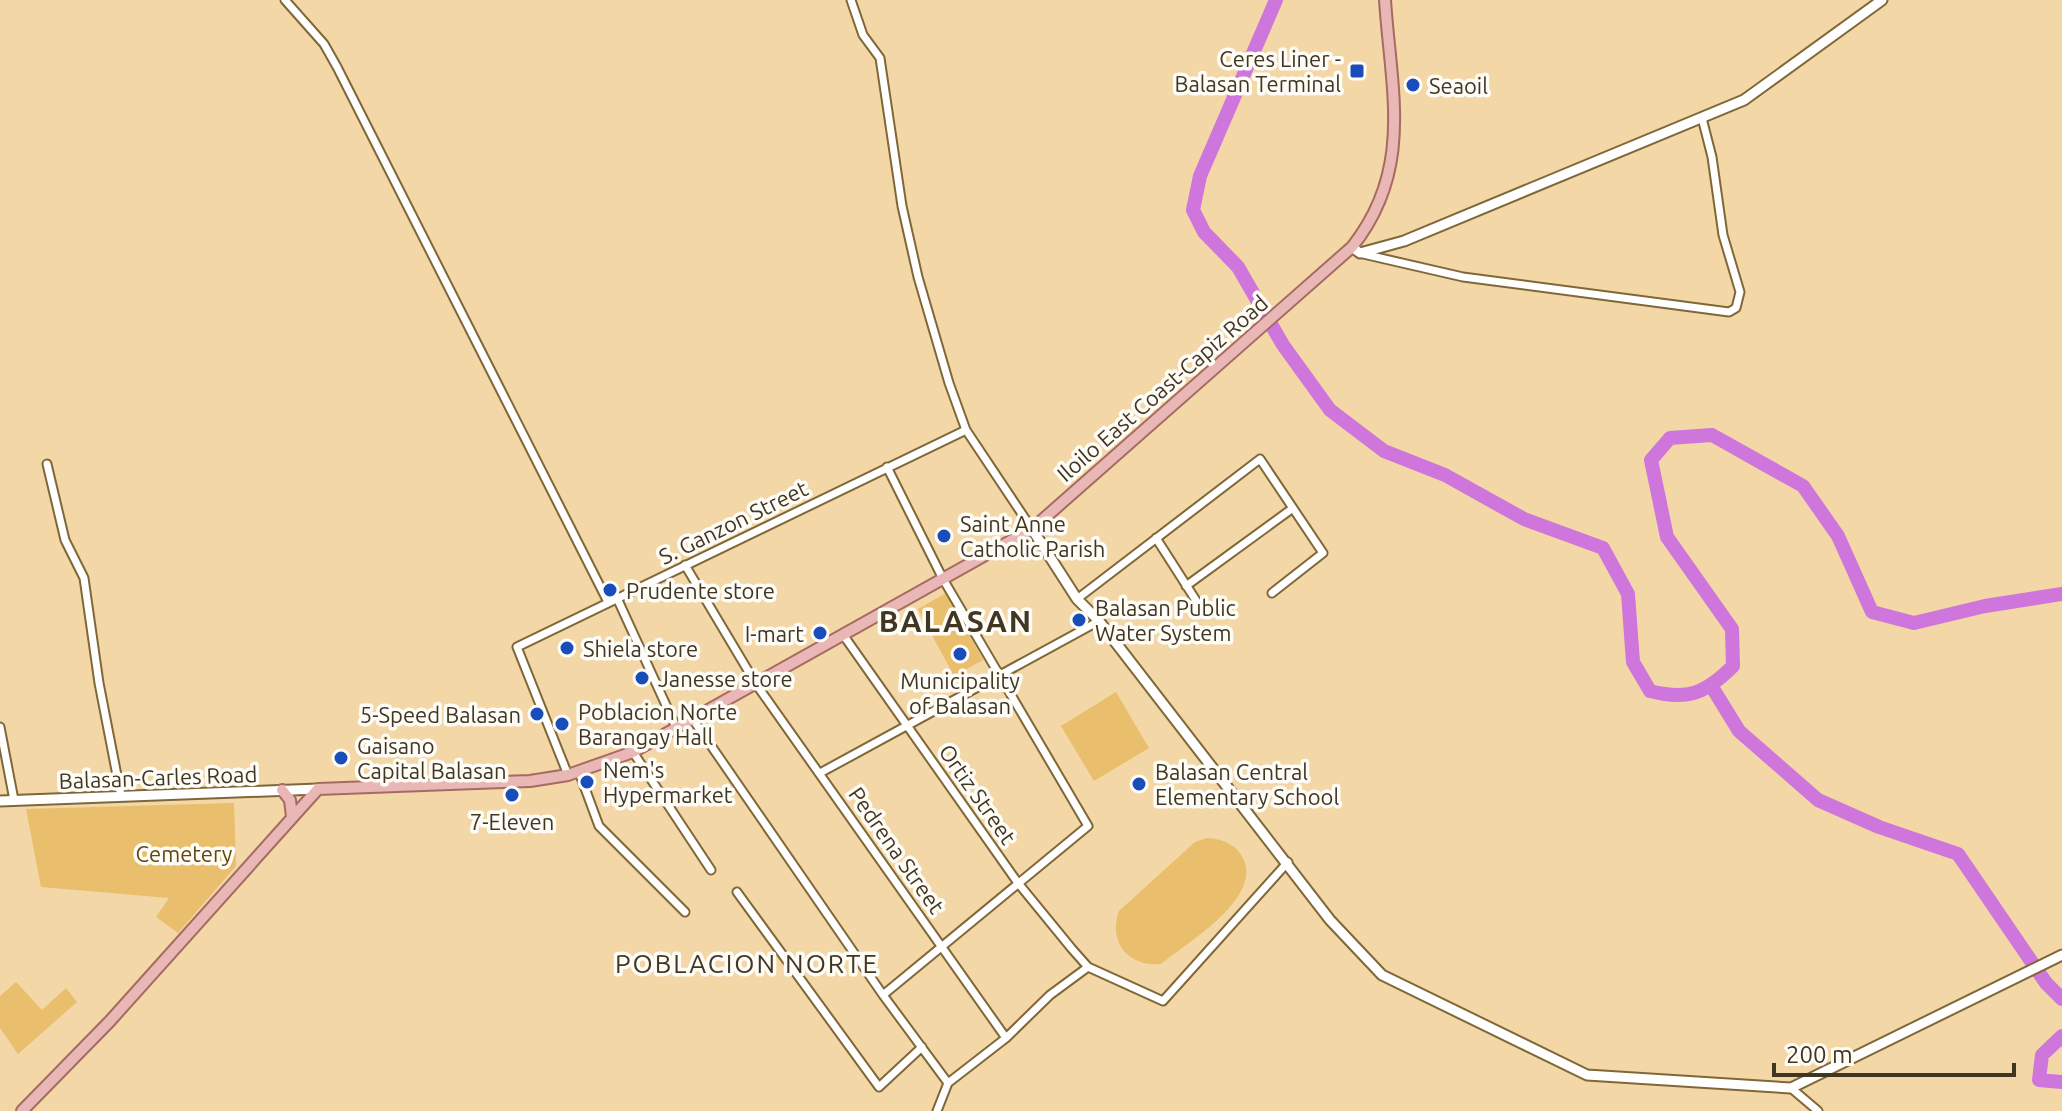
<svg xmlns="http://www.w3.org/2000/svg" width="2062" height="1111" viewBox="0 0 2062 1111" font-family="Ubuntu,sans-serif">
<style>
.green{fill:#e9be6d}
.lines{fill:none;stroke-linecap:round;stroke-linejoin:round}
.river{stroke:#ce76db;stroke-width:14}
.street-casing{stroke:#7f6738;stroke-width:11}
.secondary-casing{stroke:#7f6738;stroke-width:13}
.primary-casing{stroke:#a56b62;stroke-width:14}
.street{stroke:#fff;stroke-width:7}
.secondary{stroke:#fff;stroke-width:9}
.primary{stroke:#e9b7b5;stroke-width:10}
.poi-dot{fill:#194eba;stroke:#fefcf7;stroke-width:3}
.labels{text-anchor:middle;dominant-baseline:central;stroke-width:7;stroke-linejoin:round;paint-order:stroke}
.poi-label{font-size:22px;fill:#413622;stroke:#fefcf7;text-anchor:start}
.street-label{font-size:22px;fill:#413622;stroke:#fefcf7}
.park-label{font-size:22px;fill:#62480e;stroke:#fefcf7}
.quarter-label{font-size:26px;letter-spacing:2px;fill:#413622;stroke:#fefcf7}
.district-label{font-size:30px;font-weight:bold;letter-spacing:2px;fill:#413622;stroke:#fefcf7}
</style>
<rect width="100%" height="100%" fill="#f3d7a6"/>
<path class="green" d="M946,593l37,67 -29,16 -36,-67z
M1116,692l33,56 -55,33 -33,-55z
M234,803l2,63 -58,67 -22,-16 13,-19 -128,-11 -15,-78z
M1207,838c15,1 29,6 36,20 20,40 -55,84 -82,106 -33,3 -53,-22 -42,-53l76,-69z
M16,982l26,28 24,-22 11,14 -59,52 -18,-26v-32z"/>
<g class="lines">
<path class="river" d="M1276,0l-76,176 -7,34 11,22 34,35 45,78 47,65 54,41 61,24 79,44 79,29 25,46 5,68 17,29c38,10 56,2 83,-25l-1,-37 -65,-92 -16,-77 19,-22 42,-3 91,51 35,50 34,76 42,11 71,-17 77,-12
M1712,687l27,44 79,69 61,27 79,27 88,129 16,16
M2062,1036l-20,19 -3,25 23,2"/>
<g class="street-casing">
<path id="street" d="M285,0l39,44 13,23 271,535
M851,0l12,35 17,23 22,148 16,71 31,106 17,47 66,99
M1363,254l100,23 266,35 7,-4 4,-16 -17,-57 -11,-78 -10,-39
M47,464l18,76 19,38 15,105 22,113
M1156,538l48,75
M685,565l71,119 250,354
M1186,586l107,-78
M617,598l59,129
M1077,599l183,-140 63,94 -51,40
M844,636l174,247 54,66 16,18 75,34 125,-139
M692,718l191,277 65,88
M0,727l14,73
M633,752l78,118
M579,772l20,54 86,86
M820,773l279,-152
M568,775l-51,-128 449,-217
M737,892l142,195 43,-40
M883,995l205,-169 -145,-247 -56,-112
M1791,1088l27,23
M937,1111l11,-28 58,-45 44,-43 38,-28"/>
</g>
<g class="secondary-casing">
<path id="secondary" d="M1352,247l8,6 44,-12 340,-141 138,-100
M1032,529l45,70 22,22 231,299 52,55 205,100 204,13 271,-133
M0,801l318,-12"/>
</g>
<g class="primary-casing">
<path id="primary" d="M282,790l8,10 2,17
M22,1111l88,-90 208,-232 212,-8 38,-6 65,-23 399,-223 320,-282c62,-78 39,-156 33,-247"/>
</g>
<use href="#street" class="street"/>
<use href="#secondary" class="secondary"/>
<use href="#primary" class="primary"/>
</g>
<g class="poi-dot">
<rect x="1349" y="63" width="16" height="16" rx="4"/>
<circle cx="1413" cy="85" r="8"/>
<circle cx="944" cy="536" r="8"/>
<circle cx="610" cy="590" r="8"/>
<circle cx="1079" cy="620" r="8"/>
<circle cx="820" cy="633" r="8"/>
<circle cx="567" cy="648" r="8"/>
<circle cx="960" cy="654" r="8"/>
<circle cx="642" cy="678" r="8"/>
<circle cx="537" cy="714" r="8"/>
<circle cx="562" cy="724" r="8"/>
<circle cx="341" cy="758" r="8"/>
<circle cx="587" cy="782" r="8"/>
<circle cx="1139" cy="784" r="8"/>
<circle cx="512" cy="795" r="8"/>
</g>
<g class="labels">
<g class="poi-label">
<text x="1341" y="58" text-anchor="end">Ceres Liner -<tspan x="1341" dy="25">Balasan Terminal</tspan></text>
<text x="1429" y="85">Seaoil</text>
<text x="960" y="523">Saint Anne<tspan x="960" dy="25">Catholic Parish</tspan></text>
<text x="626" y="590">Prudente store</text>
<text x="1095" y="607">Balasan Public<tspan x="1095" dy="25">Water System</tspan></text>
<text x="804" y="633" text-anchor="end">I-mart</text>
<text x="583" y="648">Shiela store</text>
<text x="658" y="678">Janesse store</text>
<text x="960" y="680" text-anchor="middle">Municipality<tspan x="960" dy="25">of Balasan</tspan></text>
<text x="578" y="711">Poblacion Norte<tspan x="578" dy="25">Barangay Hall</tspan></text>
<text x="521" y="714" text-anchor="end">5-Speed Balasan</text>
<text x="357" y="745">Gaisano<tspan x="357" dy="25">Capital Balasan</tspan></text>
<text x="603" y="769">Nem's<tspan x="603" dy="25">Hypermarket</tspan></text>
<text x="1155" y="771">Balasan Central<tspan x="1155" dy="25">Elementary School</tspan></text>
<text x="512" y="821" text-anchor="middle">7-Eleven</text>
</g>
<g class="street-label">
<text transform="translate(1162 388) rotate(-41)">Iloilo East Coast-Capiz Road</text>
<text transform="translate(733 522) rotate(-26)">S. Ganzon Street</text>
<text transform="translate(158 777) rotate(-2)">Balasan-Carles Road</text>
<text transform="translate(978 794) rotate(55)">Ortiz Street</text>
<text transform="translate(897 850) rotate(55)">Pedrena Street</text>
</g>
<g class="park-label">
<text x="184" y="853">Cemetery</text>
</g>
<g class="quarter-label">
<text x="747" y="963">POBLACION NORTE</text>
</g>
<g class="district-label">
<text x="956" y="621">BALASAN</text>
</g>
</g>
<path d="M1774 1063v12h240v-12" fill="none" stroke="#413622" stroke-width="4"/>
<text x="1786" y="1063" font-size="24" fill="#413622" stroke="#fefcf7" stroke-width="6" paint-order="stroke">200 m</text>
</svg>
